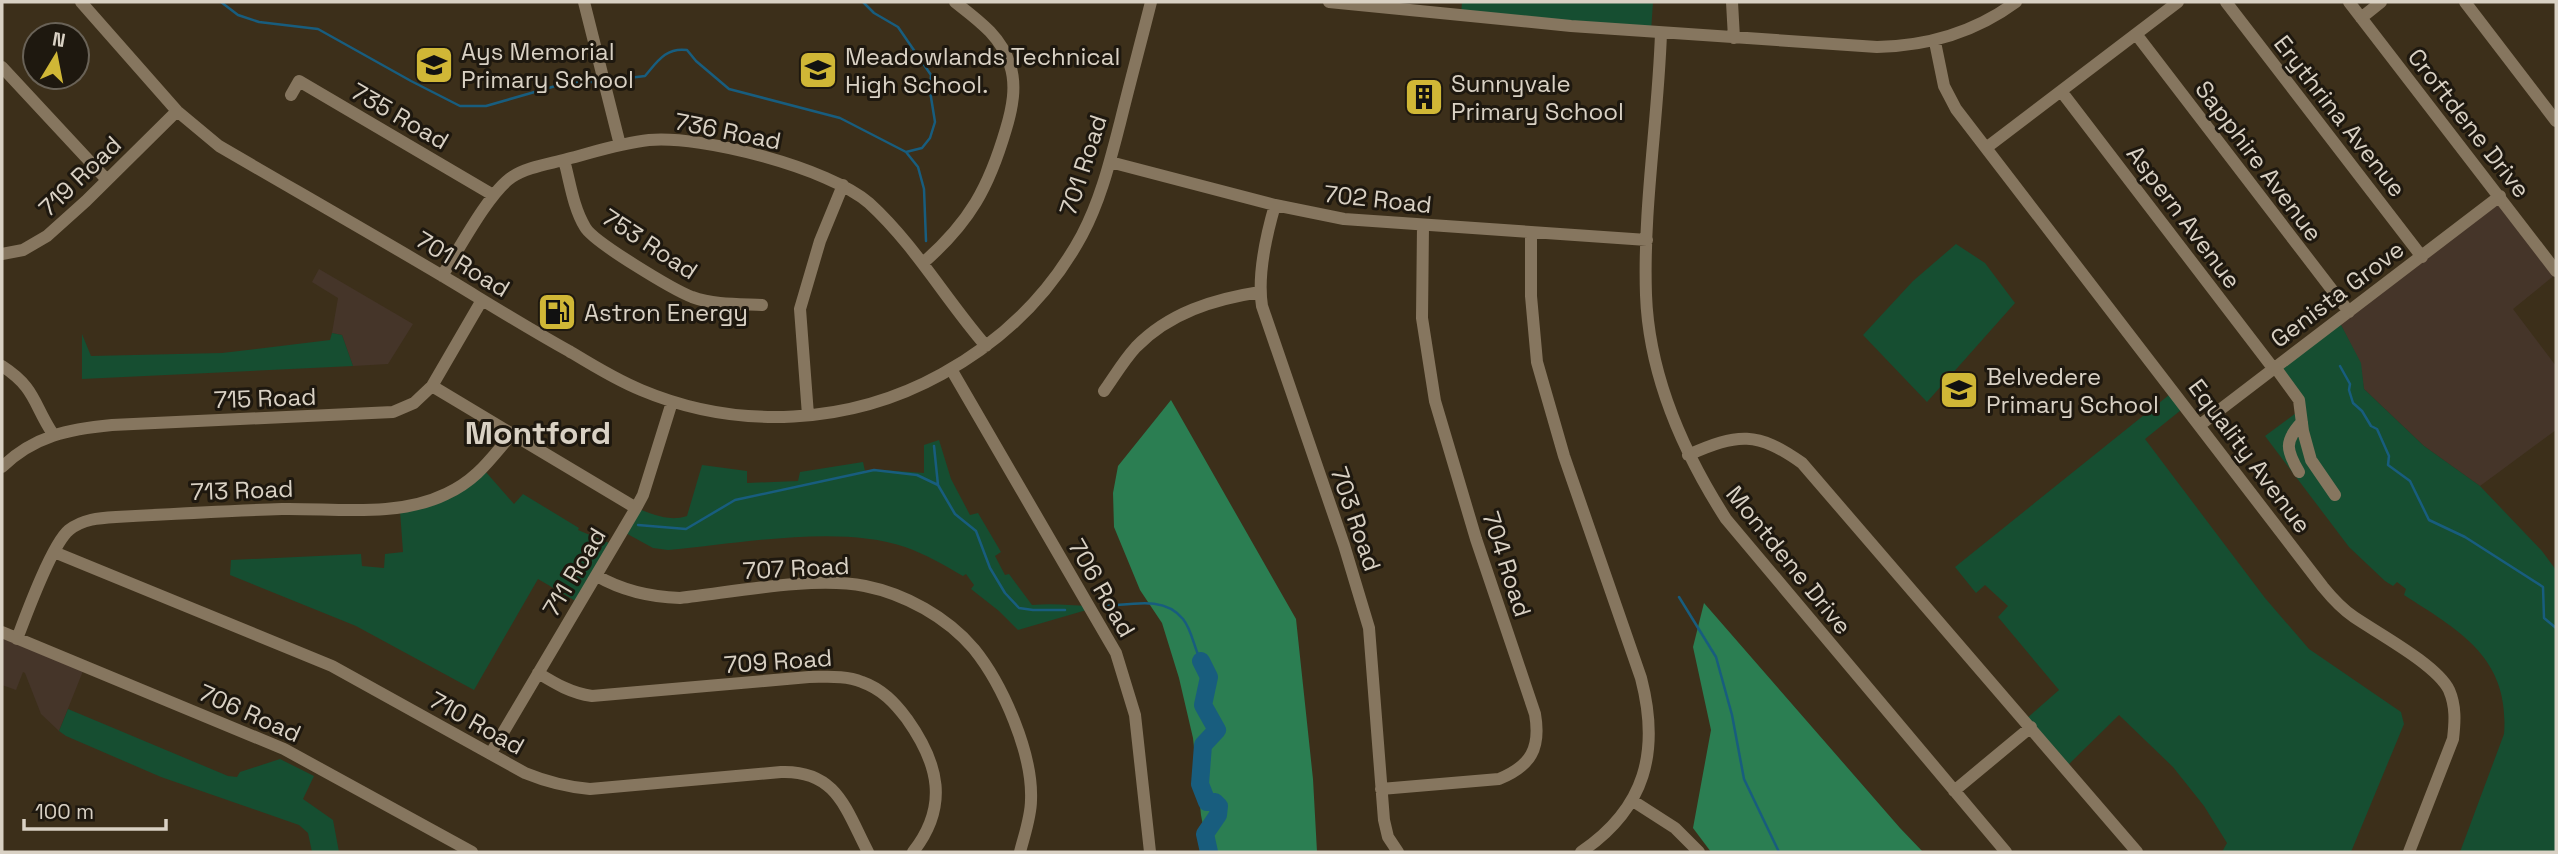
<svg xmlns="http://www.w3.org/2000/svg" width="2558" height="854" viewBox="0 0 2558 854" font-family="'Space Grotesk',sans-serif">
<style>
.industrial{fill:#453529}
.green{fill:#164e31}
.forest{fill:#2b7e52}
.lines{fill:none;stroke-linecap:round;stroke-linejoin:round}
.stream{stroke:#185d7e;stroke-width:2.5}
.river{stroke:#185d7e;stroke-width:18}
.minor{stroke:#86765f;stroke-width:12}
.labels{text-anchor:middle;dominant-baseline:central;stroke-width:6;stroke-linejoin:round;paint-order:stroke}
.poi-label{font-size:24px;fill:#d9d1c4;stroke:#1e180f;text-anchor:start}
.street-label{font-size:24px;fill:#d9d1c4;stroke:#1e180f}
.district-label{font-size:32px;font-weight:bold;fill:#d9d1c4;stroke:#1e180f}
</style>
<rect width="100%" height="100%" fill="#3c2f1a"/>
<path class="industrial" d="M2500,196l56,78 -43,35 43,57v64l-76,56 -56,-40 -60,-57 -4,-26 -21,-42z
M319,269l94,55 -25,40 -35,2 -11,-31 -10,-2 6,-35 -26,-16z
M2,632l83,34 -26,65 -18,-17 -16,-41 -2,-1 -7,18 -14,-5z"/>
<path class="green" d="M1462,2h191l-2,30 -190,-17z
M1956,244l29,19 30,40 -88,99 -64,-67 50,-54z
M2339,321l22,42 3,26 60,57 56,40 62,65 14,19v282h-96l44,-118c6,-76 -44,-103 -100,-139l2,-6 -9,-7 -4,4 -8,-5 -36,-34 -84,-111 35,-26 -25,-43z
M332,333l10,2 11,31 -271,13v-45l9,22 131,-3 108,-13z
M2174,391l12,15 -41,33 120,159 44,51 92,63 3,12 -53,128h-129l5,-9 -23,-37 -31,-39 -54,-52 -53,52 -41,-47 34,-30 -61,-73 10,-11 -23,-21 -9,8 -21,-26z
M939,440l12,39 19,36 8,-2 23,39 -6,4 10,19 4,-1 23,31c20,-2 37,0 57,1l1,3 -72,21 -19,-19 -28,-22 3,-4 -8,-11 -3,2c-19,-11 -38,-22 -58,-29 -67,-23 -166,-3 -237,3l-15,-2 -31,-17 14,-23c17,6 32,14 51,8l15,-51 45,6v12l51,-2 2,-9 63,-10 2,9 18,-1 41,3v-28z
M485,471l29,33 9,-10 56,34 -1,2 36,15 -35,58 -41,-24 -64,111 -118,-64 -126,-51 1,-15 130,-6 1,12 22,2 1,-14 18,-2 -3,-41z
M68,709l160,67 9,1 3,-5 40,-13 34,17 -11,23 30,21 6,32h-27l-4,-19 -9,-8 -138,-48 -95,-41 -7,-5z"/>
<path class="forest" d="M1171,400l125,219 17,160 4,73h-109l-7,-37 -8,-77 -14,-60 -17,-55 -22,-33 -26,-63 -1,-34 5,-27z
M1704,603l196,225 23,24h-212l-18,-24 18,-98 -18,-83z"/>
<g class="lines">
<path class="stream" d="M221,2l17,13 21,7 59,7 93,52 49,25h26l80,-23 26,-1
M863,2l11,11 24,14 33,48 -1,16 5,31 -5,16 -8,10 -16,4
M612,80l33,-4c12,-14 21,-29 42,-26l9,11 33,28 111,29 66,34 12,15 6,22 2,52
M2340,366l10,18 -1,6 4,13 9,8 9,15 6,3 12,27 -1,9 22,16 19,39 36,17 78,50 1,31 12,10
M934,446l4,39 17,29 21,17 14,37 15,25 14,15 14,2h32
M638,525l48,4 49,-29 139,-30 43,5 21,10
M1679,597l37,60 16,58 12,64 35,73
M1108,606c25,-2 57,-10 75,13 9,11 11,29 18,42"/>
<path class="river" d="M1201,661l8,16 -6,28 14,25 -14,15 -3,39 7,18h8l4,4 -1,9 -13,19 4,18"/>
<path class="minor" d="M81,2l96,109 42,35c79,46 158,91 237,138 38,23 75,46 113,67 23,14 47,29 72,39 97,41 209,35 301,-16 60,-33 107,-78 140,-139 19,-36 28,-74 38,-112 10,-41 21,-81 31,-121
M584,2l36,143
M1329,2l242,24 306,21c51,-1 97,-14 139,-45
M1732,2l2,36
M2226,2l196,255
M2349,2l207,269
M2465,2l91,119
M2361,18l20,-16
M1661,33c-3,88 -18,175 -15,262 3,81 37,157 80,224l280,333
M2136,34l213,278
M1935,42l9,44 12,23 367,478c9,11 19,22 31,30 25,17 83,48 95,73 7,16 6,32 4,49l-44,113
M2,67l105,113
M2061,91l212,277
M291,95l8,-14 194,114
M1986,148l192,-146
M564,160c6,22 9,47 21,67 8,15 89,63 107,70 22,8 47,7 70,8
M1110,162l165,43 69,14 303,21
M1275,205c-9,31 -18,69 -13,101l82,239 25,83 15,192 4,17 10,15
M1531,234v62l6,66 27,94 77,222c19,73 5,130 -60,174
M2,254l21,-4 24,-14 39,-35 91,-90
M923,263c47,-41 66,-76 83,-134 6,-20 11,-43 4,-64 -9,-29 -32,-45 -55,-63
M442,276c16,-25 47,-84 70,-99 15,-10 37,-13 55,-18 27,-7 54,-16 82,-19 53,-5 180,28 220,63 46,42 77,97 117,143
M2,366c34,22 31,38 51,68
M2275,367l24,33 4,31 8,29 24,35
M951,369l165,284 19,62 15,137
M432,386l204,122
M1104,391c10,-14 20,-31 32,-44 33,-34 78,-48 124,-55
M808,415l-8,-106 20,-68 23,-56
M2200,425l300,-229
M1688,455c50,-22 69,-24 114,8l335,389
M2,467c32,-31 67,-38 110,-42l281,-13 21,-9 18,-17 50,-86
M2299,472c-13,-22 -15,-31 3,-50
M54,552l278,114 193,107c22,9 42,14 65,16l191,-17c56,-2 65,38 87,80
M597,576c26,15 54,21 83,22 54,-6 133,-22 185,-12 40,8 82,31 109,63 29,36 59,105 57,151 0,17 -7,36 -11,52
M2,632l282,117 188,103
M17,639c9,-24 35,-95 52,-109 14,-11 30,-12 47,-13 55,-3 111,-6 166,-8 53,-1 115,9 164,-15 31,-14 45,-36 66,-60
M538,673c18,11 33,20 54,23l217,-19c18,0 36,-2 53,5 20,7 33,21 45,37 32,45 42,87 6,133
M491,753l145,-245 7,-13 29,-93
M1381,789l118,-10c32,-13 42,-31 36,-65l-59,-175 -41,-138 -13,-83 1,-92
M1954,791l77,-64
M1633,801l42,27 24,24"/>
</g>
<defs>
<g id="school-square" transform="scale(2.0125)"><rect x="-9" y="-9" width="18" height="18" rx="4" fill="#d0b736" stroke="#1e180f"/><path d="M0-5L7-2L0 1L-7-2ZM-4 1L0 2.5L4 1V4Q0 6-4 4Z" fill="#111"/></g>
<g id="building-square" transform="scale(2.0125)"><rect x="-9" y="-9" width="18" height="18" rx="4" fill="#d0b736" stroke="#1e180f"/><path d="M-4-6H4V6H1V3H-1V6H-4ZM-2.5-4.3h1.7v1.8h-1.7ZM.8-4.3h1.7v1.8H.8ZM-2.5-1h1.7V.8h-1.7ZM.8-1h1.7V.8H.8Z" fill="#111"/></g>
<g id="fuel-square" transform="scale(2.0125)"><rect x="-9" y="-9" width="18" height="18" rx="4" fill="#d0b736" stroke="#1e180f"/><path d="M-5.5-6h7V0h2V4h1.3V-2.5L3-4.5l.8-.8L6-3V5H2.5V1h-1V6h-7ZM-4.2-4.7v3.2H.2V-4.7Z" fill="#111"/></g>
</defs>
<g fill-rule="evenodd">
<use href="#school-square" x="434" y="65"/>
<use href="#school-square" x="818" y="70"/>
<use href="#building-square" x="1424" y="97"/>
<use href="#fuel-square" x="557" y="312"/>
<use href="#school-square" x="1959" y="390"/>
</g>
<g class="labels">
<g class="poi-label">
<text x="461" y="51">Ays Memorial<tspan x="461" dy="28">Primary School</tspan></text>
<text x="845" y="56">Meadowlands Technical<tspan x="845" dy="28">High School.</tspan></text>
<text x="1451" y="83">Sunnyvale<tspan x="1451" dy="28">Primary School</tspan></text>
<text x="584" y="312">Astron Energy</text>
<text x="1986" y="376">Belvedere<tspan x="1986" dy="28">Primary School</tspan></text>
</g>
<g class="street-label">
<text transform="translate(400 116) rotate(30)">735 Road</text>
<text transform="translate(2340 116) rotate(52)">Erythrina Avenue</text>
<text transform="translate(2469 123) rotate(52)">Croftdene Drive</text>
<text transform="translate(728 131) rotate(11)">736 Road</text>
<text transform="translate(2259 161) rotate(53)">Sapphire Avenue</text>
<text transform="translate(1083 165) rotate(-72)">701 Road</text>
<text transform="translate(80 176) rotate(-44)">719 Road</text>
<text transform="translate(1378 199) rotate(6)">702 Road</text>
<text transform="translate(2184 217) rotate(53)">Aspern Avenue</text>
<text transform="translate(650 244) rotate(33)">753 Road</text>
<text transform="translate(463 264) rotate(31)">701 Road</text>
<text transform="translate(2337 294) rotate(-37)">Genista Grove</text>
<text transform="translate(265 398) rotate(-2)">715 Road</text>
<text transform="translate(2250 456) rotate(53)">Equality Avenue</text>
<text transform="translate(242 490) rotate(-2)">713 Road</text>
<text transform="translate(1356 519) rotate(71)">703 Road</text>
<text transform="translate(1789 560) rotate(51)">Montdene Drive</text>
<text transform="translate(1507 564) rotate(72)">704 Road</text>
<text transform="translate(796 568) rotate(-3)">707 Road</text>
<text transform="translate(574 572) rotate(-59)">711 Road</text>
<text transform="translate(1102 588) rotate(60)">706 Road</text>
<text transform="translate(778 661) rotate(-4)">709 Road</text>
<text transform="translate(250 713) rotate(24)">706 Road</text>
<text transform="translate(477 723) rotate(29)">710 Road</text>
</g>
<g class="district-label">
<text x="538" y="433">Montford</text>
</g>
</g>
<rect width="2558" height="854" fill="none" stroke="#d9d1c4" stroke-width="7"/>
<g transform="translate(56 56) rotate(10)"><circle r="33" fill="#1e180f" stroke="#696257" stroke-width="2"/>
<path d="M0-5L12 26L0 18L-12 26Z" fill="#d0b736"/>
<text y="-10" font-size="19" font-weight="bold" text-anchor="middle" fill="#d9d1c4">N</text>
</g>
<path d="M24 819v10h142v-10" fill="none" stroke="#d9d1c4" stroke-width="3.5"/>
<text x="35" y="819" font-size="21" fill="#d9d1c4" stroke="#1e180f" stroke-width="5" paint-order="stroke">100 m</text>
</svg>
